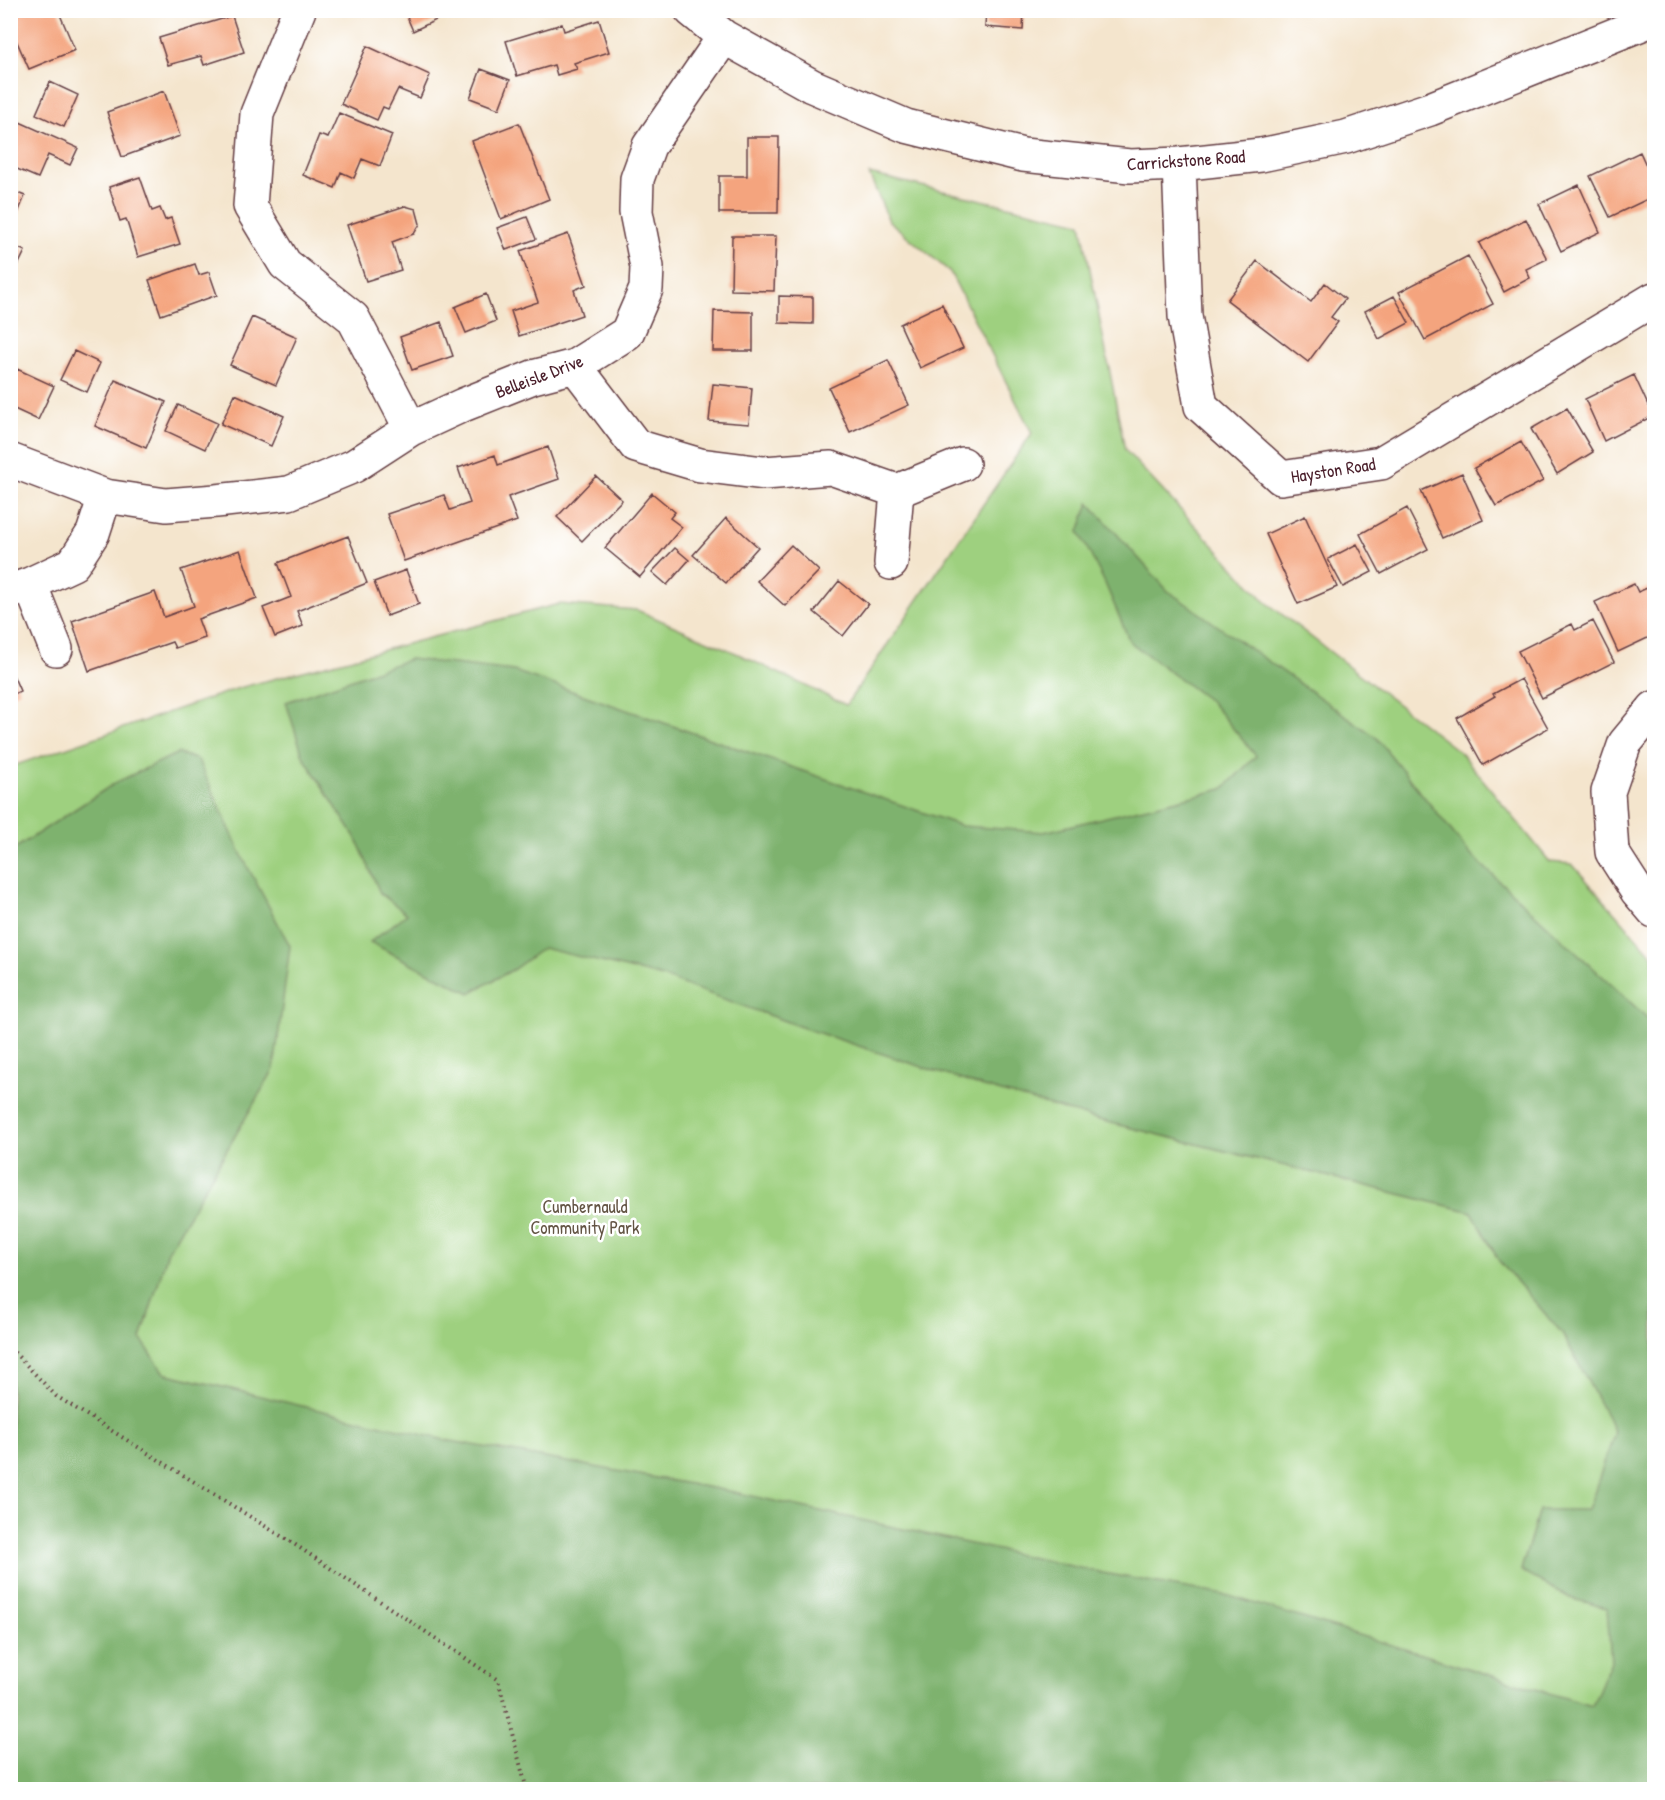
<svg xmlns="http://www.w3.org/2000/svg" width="1665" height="1800" viewBox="0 0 1665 1800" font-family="'Patrick Hand',sans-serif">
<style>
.green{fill:#9ed07f;stroke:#747855;stroke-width:1.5}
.forest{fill:#7eb26e;stroke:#64684c;stroke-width:1.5}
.building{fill:#f4a47e}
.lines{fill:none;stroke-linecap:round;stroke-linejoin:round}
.minor-casing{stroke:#643d43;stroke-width:36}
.path{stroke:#643d43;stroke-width:4;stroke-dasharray:1.5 4.5;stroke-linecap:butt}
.minor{stroke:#fff;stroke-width:33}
.labels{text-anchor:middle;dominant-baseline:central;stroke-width:5;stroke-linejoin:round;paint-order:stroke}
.street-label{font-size:18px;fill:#4a1f2b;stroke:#fff}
.park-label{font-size:18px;fill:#635444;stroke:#fff}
</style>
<rect width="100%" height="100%" fill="#fff"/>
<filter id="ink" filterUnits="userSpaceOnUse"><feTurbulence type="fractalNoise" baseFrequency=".0167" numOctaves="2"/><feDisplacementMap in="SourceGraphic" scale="12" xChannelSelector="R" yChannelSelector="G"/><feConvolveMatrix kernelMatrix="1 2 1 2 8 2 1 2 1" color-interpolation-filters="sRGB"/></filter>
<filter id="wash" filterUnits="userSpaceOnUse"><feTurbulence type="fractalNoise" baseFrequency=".008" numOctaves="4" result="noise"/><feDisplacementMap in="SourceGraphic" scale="24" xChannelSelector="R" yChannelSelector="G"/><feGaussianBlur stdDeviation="1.35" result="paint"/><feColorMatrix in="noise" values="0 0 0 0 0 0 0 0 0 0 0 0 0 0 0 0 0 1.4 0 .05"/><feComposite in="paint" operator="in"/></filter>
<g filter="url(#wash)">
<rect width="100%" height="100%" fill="#f4e5cd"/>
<path class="green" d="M869,174l212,49 44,227 141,152 196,152 88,108 22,2 82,93v832h-1643l-1,-1022 229,-79 320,-84 78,6 99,43 110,52 186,-272 -82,-161 -61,-51z"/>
<path class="forest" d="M1089,503l79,88 208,146 94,117 184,170v765h-1643v-938l104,-68 63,-30 20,7 45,98 47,88 -16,123 -106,182 -27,88 23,34 281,67 289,52 369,81 127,23 362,110 19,-45 -4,-53 -37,-10 -49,-27 18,-61h49l27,-78 -53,-99 -63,-72 -27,-49 -373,-92 -122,-35 -173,-57 -141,-51 -120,-29 -29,21 -44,24 -60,-30 -40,-21 37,-28 -27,-21 -23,-53 -54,-84 -17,-54 124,-43 104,12 448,155 82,6 179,-43 33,-33 -45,-54 -81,-60 -25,-59 -26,-51z"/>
<g id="blocks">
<path class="building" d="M20,10h38l17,40 -46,19 -19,-43v-11z
M404,10h53l-44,21z
M986,10h38l-1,20 -38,-3z
M232,16l12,36 -40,13 -3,-9 -33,9 -9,-27z
M599,20l10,32 -35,11 3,6 -20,6 -3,-10 -37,11 -11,-35 56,-17 2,7z
M367,46l63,29 -10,23 -22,-9 -10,20 -5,-2 -6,13 -36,-16z
M481,69l29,11 -11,29 -29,-11z
M50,82l28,13 -14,32 -28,-13z
M164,91l16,45 -58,21 -15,-45z
M339,113l53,22 -12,31 -18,-7 -8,19 -13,-6 -6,16 -32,-13 16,-40 9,3z
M13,119l65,29 -8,17 -22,-10 -10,23 -28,-12v-42z
M519,123l30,76 -48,20 -29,-78z
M747,137h32l-1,76h-59v-37h28z
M1640,152l14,31v13l-44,21 -20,-41z
M140,177l12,34 8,-3 5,12 6,-2 9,26 -42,13 -12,-38 -6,2 -11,-34z
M1579,185l21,47 -39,19 -22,-47z
M10,190l15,6 -14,34h-1z
M405,206l11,3 4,15 -6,10 -22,8 9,28 -35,11 -19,-56z
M527,217l9,22 -30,11 -9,-22z
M1526,219l21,40 -21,10 4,9 -26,14 -25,-49z
M568,234l18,51 -12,5 8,25 -63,21 -8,-25 27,-9 -18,-51z
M732,236h44l-2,55 -43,-1z
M10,244l15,7 -15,31z
M1468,256l25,48 -68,36 -26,-48z
M1257,261l54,41 14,-19 20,16 -14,18 7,5 -30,40 -81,-62z
M195,264l4,11 10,-3 8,23 -56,20 -12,-35z
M486,294l10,27 -30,12 -11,-26z
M779,296l34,1v27l-34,-1z
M1394,296l15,27 -30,16 -14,-28z
M942,304l21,44 -43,20 -20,-44z
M714,311l39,1v39h-40z
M252,317l45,20 -21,48 -46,-20z
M441,322l12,34 -41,14 -12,-33z
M74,351l26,12 -13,29 -27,-12z
M888,360l21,45 -59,27 -21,-44z
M17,369l37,17 -16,34 -28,-13v-25z
M1634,375l19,41 -49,25 -19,-42z
M115,380l51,22 -20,46 -51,-22z
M713,384l39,4 -3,36 -40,-3z
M235,394l49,22 -13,30 -50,-22z
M178,405l39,18 -12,26 -39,-18z
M1567,408l26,44 -36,22 -26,-45z
M1521,442l22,39 -47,25 -22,-38z
M548,447l11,32 -51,18 9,24 -113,40 -17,-47 57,-19 6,15 20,-7 -12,-35 37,-13 3,10z
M1462,473l21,47 -41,18 -21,-47z
M596,476l26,24 -40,41 -25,-24z
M652,493l23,19 -5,6 12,9 -42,50 -35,-29z
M1407,508l21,41 -47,25 -21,-40z
M1305,516l32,71 -39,17 -32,-70z
M726,518l32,29 -32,36 -33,-28z
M348,536l19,47 -70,28 6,15 -28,11 -12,-29 28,-11 -13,-34z
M1357,544l15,28 -29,15 -15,-28z
M791,545l28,26 -34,35 -28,-25z
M675,548l14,12 -22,25 -15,-13z
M1654,549v13l-5,-11z
M240,550l17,48 -59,21 7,19 -30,10 -3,-6 -83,29 -17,-50 83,-29 9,25 30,-11 -13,-36z
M406,570l13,34 -32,12 -13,-34z
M839,581l29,23 -25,32 -29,-24z
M1634,584l4,8 16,-7v50l-36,17 -23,-50z
M1593,621l21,41 -72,36 -24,-47 54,-27 3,6z
M10,668l10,23 -10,5z
M1521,679l27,49 -65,37 -26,-47 38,-22 -2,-2z"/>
</g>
</g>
<g filter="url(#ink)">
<use href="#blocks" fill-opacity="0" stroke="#643d43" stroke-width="1.5"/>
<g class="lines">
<g class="minor-casing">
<path id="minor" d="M299,10l-42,104 -7,92 35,58 68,54 58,111
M691,10l33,27 88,49 94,40 117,29 107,11 49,-2 82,-9 85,-18 84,-28 224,-90
M1179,164l6,152 16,90 80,72 100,-15 273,-164
M575,366l61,80 64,19 64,8 67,-5 66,23 66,-27
M10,460l95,36 61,9 50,-4 73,-8 65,-27 57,-37 52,-24 70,-28 42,-11 52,-33 19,-44 1,-22 -11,-55 1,-33 12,-33 75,-109
M891,563l6,-72
M30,584l26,65
M10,591l20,-7 43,-20 20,-31 12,-37
M1654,708l-29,35 -17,49 4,60 25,39 17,20"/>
</g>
<path class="path" d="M10,1348l46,48 238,148 204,136 29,110"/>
<use href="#minor" class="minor"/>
</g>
</g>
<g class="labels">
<g class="street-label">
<text transform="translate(1186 160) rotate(-4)">Carrickstone Road</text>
<text transform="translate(539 376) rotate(-21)">Belleisle Drive</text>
<text transform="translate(1333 470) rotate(-9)">Hayston Road</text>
</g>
<g class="park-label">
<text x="585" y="1206">Cumbernauld<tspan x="585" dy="21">Community Park</tspan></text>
</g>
</g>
<rect width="1665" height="1800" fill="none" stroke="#fff" stroke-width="36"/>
</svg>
